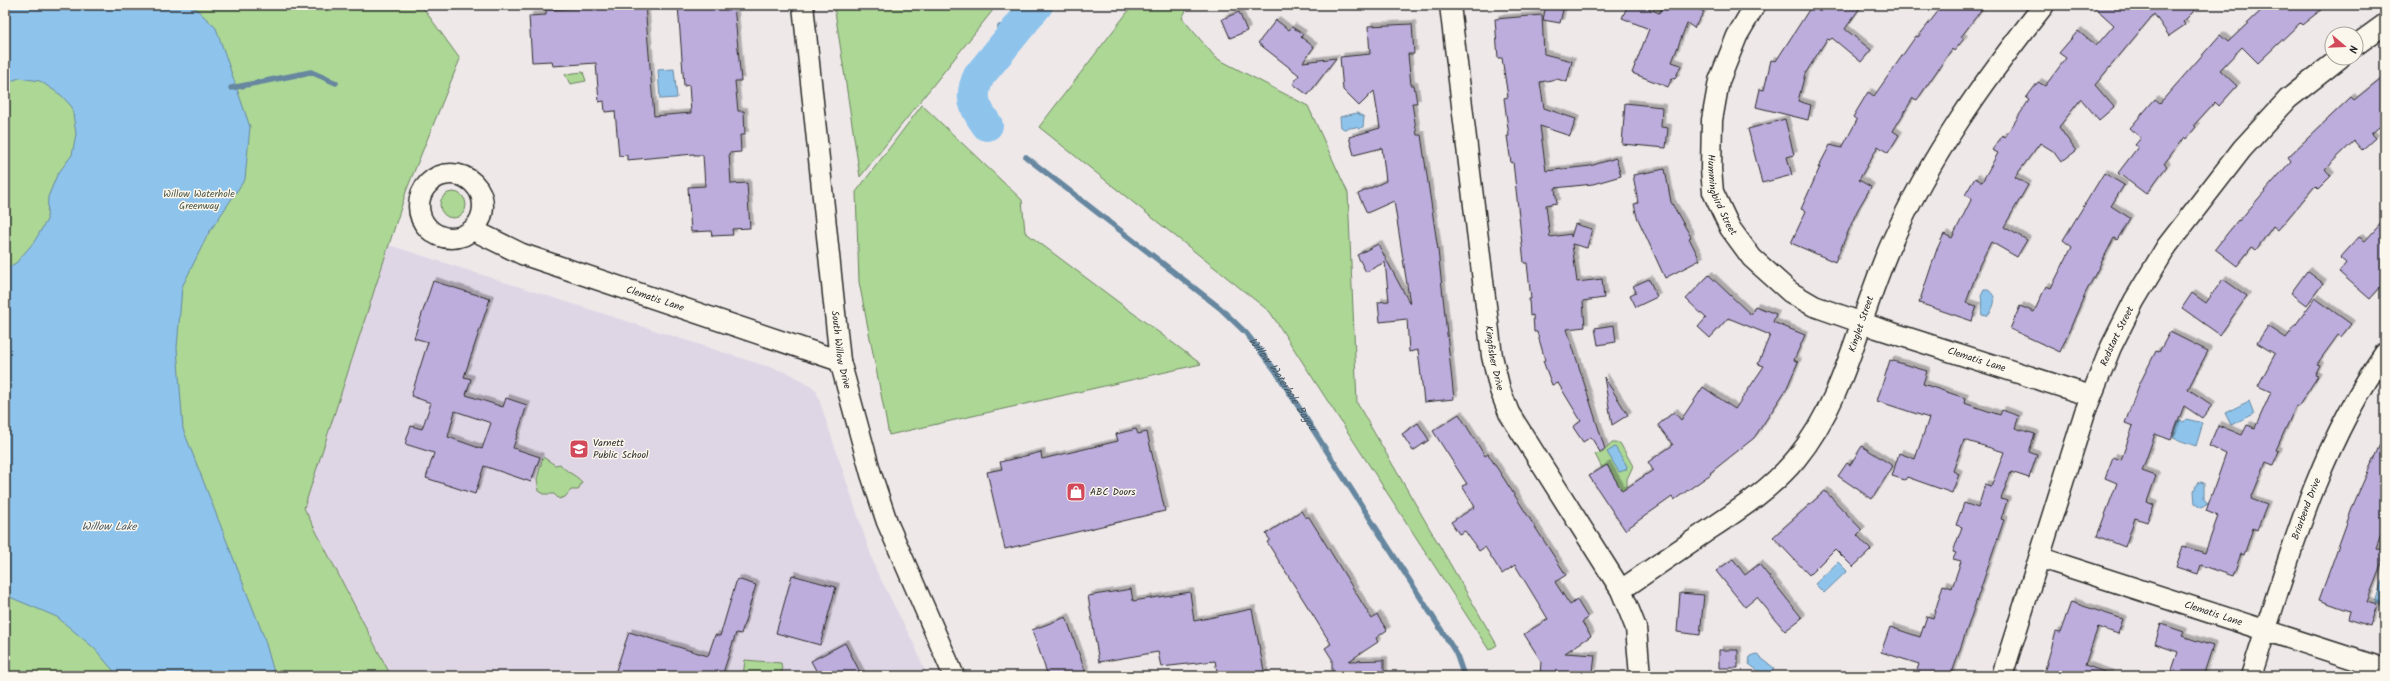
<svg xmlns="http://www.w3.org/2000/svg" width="2390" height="681" viewBox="0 0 2390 681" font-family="Kalam,sans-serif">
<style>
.built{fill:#dfd6e5}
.green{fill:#acd795;stroke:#6c8160}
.water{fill:#8ec4ec;stroke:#66879f}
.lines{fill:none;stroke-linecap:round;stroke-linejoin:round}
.stream{stroke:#66879f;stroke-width:5.5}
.river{stroke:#8ec4ec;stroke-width:32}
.building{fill:#bcaddd;stroke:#2b2b2b;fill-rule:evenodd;filter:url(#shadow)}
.minor-casing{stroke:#2b2b2b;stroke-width:23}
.minor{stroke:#fbf7ec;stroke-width:20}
.labels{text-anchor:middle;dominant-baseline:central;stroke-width:3;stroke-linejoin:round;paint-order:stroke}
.park-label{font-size:10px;fill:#4b5646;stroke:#fbf7ec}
.street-label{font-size:10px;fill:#2b2b2b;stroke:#fbf7ec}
.poi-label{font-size:10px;fill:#2b2b2b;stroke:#fbf7ec;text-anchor:start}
.water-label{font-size:11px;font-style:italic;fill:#495965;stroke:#fbf7ec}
</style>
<defs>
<filter id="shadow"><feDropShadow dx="3.5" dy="-3.5" stdDeviation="0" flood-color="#0004"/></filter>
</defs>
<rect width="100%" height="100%" fill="#eee8e9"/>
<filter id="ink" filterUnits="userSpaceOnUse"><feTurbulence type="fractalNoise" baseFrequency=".025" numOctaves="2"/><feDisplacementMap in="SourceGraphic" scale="8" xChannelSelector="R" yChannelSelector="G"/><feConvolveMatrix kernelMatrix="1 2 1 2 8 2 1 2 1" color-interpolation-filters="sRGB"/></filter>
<g filter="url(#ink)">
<path class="built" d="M389,245l402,129 25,16 60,180 39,76 12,30h-536l-87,-168z"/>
<path class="green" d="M5,5h416l39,54 -53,130 -103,319 87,168h-386z
M834,5h163l-137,172z
M1133,5h56l-7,13 34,40 92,48 40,87 9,210 140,242 -8,5 -219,-338 -231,-185z
M583,72l3,9 -16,3 -5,-10z
M922,105l100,95 3,32 176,132 -312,71 -30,-153 -3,-90z
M440 205a13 13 0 1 1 26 0a13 13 0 1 1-26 0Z
M1612,443h8l13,23 -6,13v9l-5,4 -15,-27 -5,3 -7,-14 7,-1z
M543,457l12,8 5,-1c6,8 16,11 22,18l-4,8h-7l-6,7 -6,2 -5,-5h-10l-5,-3 -2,-12z
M745,660l36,3 2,13h-40z"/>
<path class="water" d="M5,5h187l24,23 34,99 -5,52 -37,55 -26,53 -5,61 6,81 81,208 11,39h-157l-24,-28 -37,-31 -52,-22v-326l11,-6 18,-21 13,-22 1,-23 9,-22 15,-20 4,-21 -4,-27 -11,-12 -21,-14 -21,-3 -10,4 -4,-2z
M674,69l3,29 -17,1 -2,-29z
M1357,113l7,4 -1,10 -4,2 -3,-2 -12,2 -3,-2 -1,-10z
M1984,290h4c11,7 6,18 -1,26l-5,-1c-2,-6 1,-12 -1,-19z
M2249,401l5,13 -23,11 -6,-12z
M2186,419l17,4 -7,23 -23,-8 6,-17 5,1z
M1615,447l12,19 -1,4 -7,2 -12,-20z
M2201,482l3,1v16l4,5 -7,4 -6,-4 -1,-13 3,-8z
M1838,562l9,9 -23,22 -9,-9z
M2382,580l3,1v24l-10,-2z
M1756,654l18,14 -4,8h-5l-16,-12 1,-8z"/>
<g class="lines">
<g class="stream">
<path d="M1000,27l11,9"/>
<path d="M231,88l80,-16 25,11"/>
<path id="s1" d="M1026,157l194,151 26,25 29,37 181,283 8,23"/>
</g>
<path class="river" d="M987,125c-13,-18 -18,-28 -8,-49l58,-71"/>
</g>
<path class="building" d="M591,5h54l9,111 37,-3 -2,-28 -5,1 -6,-81h56l7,76h-6l3,30h6l1,24h-5l1,17 -12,1 2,31 16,-1 3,45 -18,1 1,6 -21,1 -1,-5 -20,1 -3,-45 17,-1 -2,-31h-9v-1l-67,6v-5l-8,1 -4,-45 -10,1 -1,-11 -5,1 -3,-39 -43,3 -1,-5 -20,1 -3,-46 17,-1v-5l46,-3z
M1546,5h18l-4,18 -17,-3z
M1628,5h13l18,8 5,-8h29l11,7 -10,16 -7,-5 -15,39 9,3 -6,14 -3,-1 -4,9 -36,-14 17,-44 -27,-11z
M1812,5h50l-17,24 26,21 -10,12 -29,-24 -2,2 -3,-1 -22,35 -7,27 13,4 -3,15 -52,-13 4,-18 4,1 7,-30 5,1z
M1943,5h42l-24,32 3,2 -10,12 -2,-2 -35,51 -4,-2 -20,33 6,4 -11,18 -10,-7 -19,34 12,7 -14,24 -22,51 -44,-19 15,-32 -5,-2 19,-42 -2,1 12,-23 12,3 15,-28 -4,-3 15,-25 6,4 42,-60 2,1z
M2092,5h108l-17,17 2,3 -16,11 -15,-22 -59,71 19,22 -15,13 -18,-21 -22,28 17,24 -15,11 -8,-11 -13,-8 -25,34 13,8 -24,42 23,13 -10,17 -26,-15 -12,24 -13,37 11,3 -5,15 -53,-18 18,-54 7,-15 8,4 20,-40 -7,-3 10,-17 7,4 16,-29 -6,-3 11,-15 2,2 24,-37 -3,-2 12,-16 7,4 21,-28 -7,-5 19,-22 18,15 18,-21z
M2267,5h60l-25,20 -2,-2 -42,40 -16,-16 -22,23 17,16 -18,20 -4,-4 -21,23 2,2 -10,12 -2,-2 -20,27 3,2 -21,28 -28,-21 20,-26 -3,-2 6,-7 -11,-10 25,-29 5,4 60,-68 8,7z
M1239,12l8,19 -17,7 -8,-19z
M1542,15l2,39 28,7 -5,21 -10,-3 -17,3 4,26 32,11 -6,17 -30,-10 6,45 44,-5 26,-8 5,18 -28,8 -38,4 2,15 -11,2 4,32 21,-3v3l4,-13 17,5 -5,19 -15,-4 5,38 25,-3 2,19 -21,3 2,26 -18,2 38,120 -5,3 -9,-15 -8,5 -10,-15 8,-6 -23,-38 -6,2 -9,-24 2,-1 -8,-28h-3l-1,-17 -3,1 -1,-17h2l-4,-36h-3l-11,-101 -2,1 -4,-27h2l-5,-38 4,-1 -6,-39h-4l-3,-39z
M1276,20l13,10 3,-3 11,7 -2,3 13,10 -11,15 33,-4 -28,37 -15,-11 6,-9 -41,-32z
M1412,24l2,30h-6l3,31h3l3,18h-5l5,32h4l17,115 16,149 -30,3 -6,-52 -9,2 -2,-33 -27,3 -2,-20 11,-1 -4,-39 -19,10 -9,-17 21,-11 32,60 -16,-103 -27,12 -9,-19 28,-13 -4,-33 -28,7 -5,-18 31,-9 -6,-37 -15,15 -16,-16 -3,-33 30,-3 -2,-28z
M2385,75v47l-14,12 4,4 -13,12 -8,-9 -29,28 6,7 -13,13 -3,-3 -37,44 -5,-4 -17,24 -4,-3 -15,19 -22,-17 23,-29 1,1 52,-60 -3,-4 63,-60 3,3z
M1625,103l37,4 -1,20 7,1 -2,20 -44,-4z
M1785,119l9,36 -7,2 5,18 -30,8 -14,-54z
M1665,169l6,33 20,35 -2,1 11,22 -35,18 -28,-61 -3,-13 4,-1 -5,-28z
M2104,173l20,12 -13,21 19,12 -13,22 -3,-2 -29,56 -25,58 -50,-23 10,-23 14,6 12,-26 5,2 21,-41 -9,-7z
M2385,219v63l-15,17 -31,-27 7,-9 -6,-5 19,-21 6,4z
M2307,271l16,12 -16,22 -16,-12z
M1709,275l42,40 4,-9 21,8 -3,8 32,13 -11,25 4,2 -12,28 -32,48 -44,35 1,1 -37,26 -2,-3 -47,33 -36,-54 18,-11 15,26 31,-21 -5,-8 25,-17 -15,-20 16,-13 7,8 22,-33 32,22 29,-43 -6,-2 12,-29 -42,-17 -18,20 -12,-11 8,-9 -20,-19z
M1649,279l8,18 -21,10 -6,-12 6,-3 -3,-6z
M2223,279l24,17 -27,39 -38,-27 10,-15 14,10z
M433,281l57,18 -26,78 7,2 -5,16 37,12 3,-9 21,7 -14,43 27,9 -9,25 -47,-16 -9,28 -49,-16 8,-25 -29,-9 6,-18 11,3 9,-26 -20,-7 17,-54 -14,-4zM455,411l36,12 -9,26 -34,-12z
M2315,298l36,26 -10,13 -3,-2 -21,29 3,1 -5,10 3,1 -20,31 -2,-1 -20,44 3,1 -6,14 -7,-3 -15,37 16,6 -10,25 -4,-2 -9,27 -3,-1 -8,22 -32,-11 -3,9 -22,-7 7,-21 22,7 13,-37 -12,-5 20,-57 -17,-8 9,-21 24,10 5,-10 8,3 16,-36 -13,-6 17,-32 -18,-11 11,-17 18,12z
M1614,325l2,17 -18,3 -3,-17z
M2170,332l38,19 -20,38 24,16 -10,13 -18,-12 -13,34 -16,-6 -13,37 14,5 -9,26 7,3 -7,17 -12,-4 -10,29 -28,-11 20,-53 -12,-5 8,-21 8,3 12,-34 -8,-3 14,-38 17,-34 3,1z
M1890,360l37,11 -4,13 42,14 -1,5 36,12 2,-5 17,6 -4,12 20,6 -6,18 8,3 -8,23 -18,-6 -10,27 6,2 -6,18 3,1 -53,156h-36l4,-12 -38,-12 9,-25 30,10 7,-21 6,2 10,-33 9,3 9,-27 -8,-2 3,-6 -3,-1 9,-25 -6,-2 8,-22 14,5 7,-23 6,2 13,-35 -40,-12 -11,31 6,3 -7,19 -45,-16 -2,3 -13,-4 7,-23 16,6 14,-41 -52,-17z
M1604,377l24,38 -16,10z
M1459,414l26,42 3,-2 78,121 -11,7 15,23 7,-5 11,18 -6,4 9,14 -26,17 30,2 -2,17h-9v4h-44l1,-15 -17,-27 24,-15 -33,-54 -13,9 -17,-27 -6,4 -14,-20 -6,3 -8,-12 24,-15 -13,-21 5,-2 -34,-53z
M1418,423l11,17 -16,11 -11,-17z
M1136,429l2,5 9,-2 18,79 -160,38 -18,-77 15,-3 -2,-7 41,-10 1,7 76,-18 -2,-7z
M2385,433v90l-9,25 9,3v4l-18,47 10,3 -7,21 -22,-7 2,-8 -31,-11 35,-97z
M1862,446l31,20 -21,33 -34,-23 9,-13 3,2z
M1825,491l37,39 -5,5 14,15 -18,17 -18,-18 -26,26 -36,-38z
M1301,511l4,6h4l63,102 5,-4 10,15 -11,8 2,4 -29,19 35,-1v16h-52v-17l-7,-11 6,-4 -64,-102 3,-2 -4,-6z
M1733,559l12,16 14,-11 43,54 -17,13 -28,-34 -12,10 -29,-36z
M792,575l44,12 -16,58 -44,-12z
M737,579l19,6 -15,49 -5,-1 -14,43h-108l15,-44 79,24 7,-21 5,1z
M1131,589l2,12 57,-9 4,29 58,-12 13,67h-47l-3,-15 -54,6 -3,-15 -59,10 -11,-66z
M1680,593l24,2 -4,40 -23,-3z
M2071,602l52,17 -5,15 -20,-7 -13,38 25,9 -1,2h-66l13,-44 4,1z
M1066,617l21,59h-39l-16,-46z
M2161,624l23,8 -2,4 31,10 -10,30h-33l8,-24 -23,-8z
M845,643l17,33h-43l-8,-15z
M1719,650h19v18h-19z"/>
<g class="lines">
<g class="minor-casing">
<g id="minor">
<path id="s2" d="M803,5l37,356 31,113 16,48 67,154"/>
<path id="s3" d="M1450,5l42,351 8,34 9,23 112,177 15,38 4,48"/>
<path id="s4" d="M1755,5l-18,31 -18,45 -7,39 -1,49 2,23 17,36 22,30 38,34 24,14 63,22 214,68"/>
<path d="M2356,45l29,-21"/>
<circle cx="451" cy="206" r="32"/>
<path id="s5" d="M473,230l49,24 318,107"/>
<path id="s6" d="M2041,558l344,111"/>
<path id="s7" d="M1621,590c28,-19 55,-38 83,-57 33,-22 66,-43 92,-74 51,-62 63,-145 96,-217 38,-86 93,-163 152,-237"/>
<path id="s8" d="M2002,676l83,-264 26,-65 23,-46 33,-55 75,-97 46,-50 52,-41"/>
<path id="s9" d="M2251,676c36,-111 66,-227 134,-323"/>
</g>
</g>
<use href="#minor" class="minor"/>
</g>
</g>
<defs>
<g id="school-square" transform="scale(1)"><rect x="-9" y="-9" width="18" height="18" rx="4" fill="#d1495b" stroke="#fbf7ec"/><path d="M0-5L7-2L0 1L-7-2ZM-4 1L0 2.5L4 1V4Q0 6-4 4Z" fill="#fff"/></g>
<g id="shop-square" transform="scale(1)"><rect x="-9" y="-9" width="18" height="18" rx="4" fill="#d1495b" stroke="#fbf7ec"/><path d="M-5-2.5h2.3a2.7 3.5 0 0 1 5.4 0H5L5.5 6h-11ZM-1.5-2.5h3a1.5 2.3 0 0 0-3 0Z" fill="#fff"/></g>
</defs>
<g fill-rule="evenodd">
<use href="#school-square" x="579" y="449"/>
<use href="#shop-square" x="1076" y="492"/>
</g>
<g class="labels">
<g class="park-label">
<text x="199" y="194">Willow Waterhole<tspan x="199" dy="12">Greenway</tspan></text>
</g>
<g class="street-label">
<text stroke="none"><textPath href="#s4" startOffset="201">Hummingbird Street</textPath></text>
<text stroke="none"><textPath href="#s5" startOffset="195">Clematis Lane</textPath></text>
<text stroke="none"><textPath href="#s7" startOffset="370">Kinglet Street</textPath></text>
<text stroke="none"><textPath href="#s8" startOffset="359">Redstart Street</textPath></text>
<text stroke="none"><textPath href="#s2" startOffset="347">South Willow Drive</textPath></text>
<text stroke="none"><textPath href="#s3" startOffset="356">Kingfisher Drive</textPath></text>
<text stroke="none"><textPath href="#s4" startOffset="523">Clematis Lane</textPath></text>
<text stroke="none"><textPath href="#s9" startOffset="176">Briarbend Drive</textPath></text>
<text stroke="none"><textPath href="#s6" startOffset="181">Clematis Lane</textPath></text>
</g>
<g class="poi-label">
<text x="593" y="443">Varnett<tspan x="593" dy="12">Public School</tspan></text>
<text x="1090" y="492">ABC Doors</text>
</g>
<g class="water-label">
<text stroke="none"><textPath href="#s1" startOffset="345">Willow Waterhole Bayou</textPath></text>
<text x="109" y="527">Willow Lake</text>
</g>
</g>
<rect width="2390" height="681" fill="none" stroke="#fbf7ec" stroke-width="20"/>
<rect x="10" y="10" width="2370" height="661" fill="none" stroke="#2b2b2b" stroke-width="1.5" filter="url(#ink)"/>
<g transform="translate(2344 46) rotate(109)"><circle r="19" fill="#fbf7ec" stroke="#a8a59f"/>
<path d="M0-3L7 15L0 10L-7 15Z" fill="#d1495b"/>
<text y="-6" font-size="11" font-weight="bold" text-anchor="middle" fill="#2b2b2b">N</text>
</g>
</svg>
